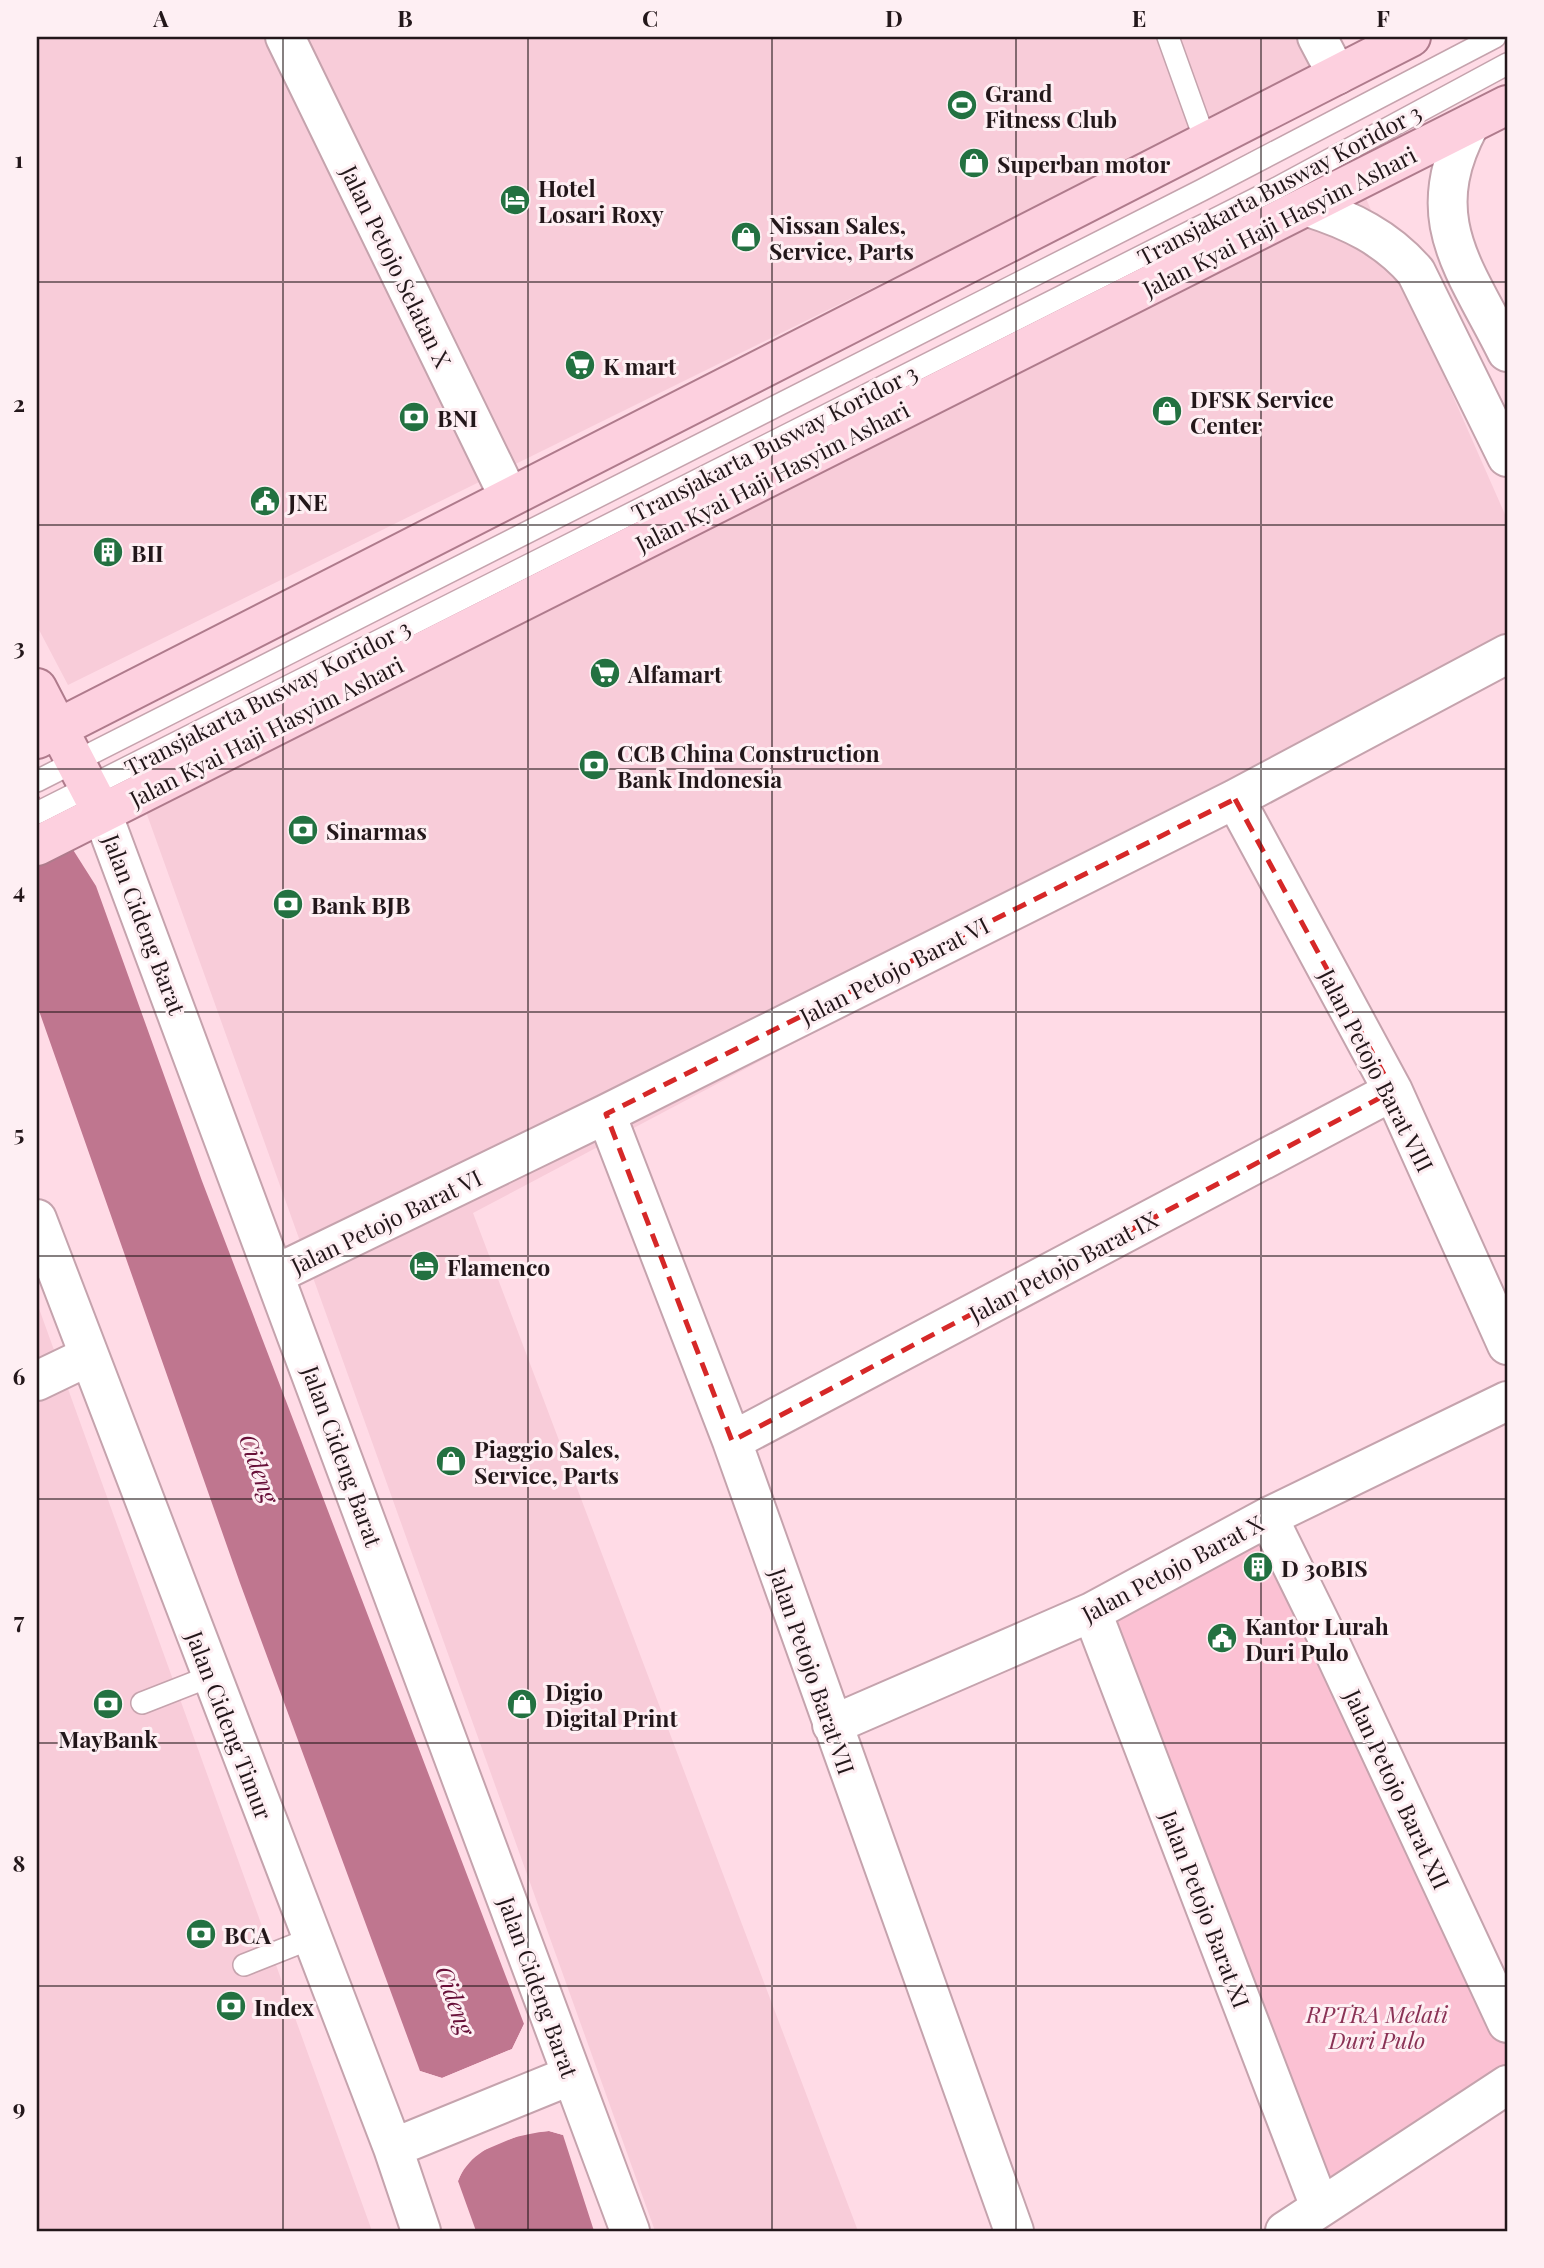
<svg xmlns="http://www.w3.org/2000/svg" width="1544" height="2268" viewBox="0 0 1544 2268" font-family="'Playfair Display',serif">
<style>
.built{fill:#f8ccd9}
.green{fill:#fbc1d3}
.water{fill:#bf768f}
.pier{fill:#ffdbe6}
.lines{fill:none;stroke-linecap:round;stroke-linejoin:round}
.lane-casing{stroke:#c5a3ad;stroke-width:24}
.street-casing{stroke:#c5a3ad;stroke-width:42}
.secondary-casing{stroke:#c5a3ad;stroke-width:42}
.primary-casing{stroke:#af7b8c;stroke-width:42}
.lane{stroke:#fff;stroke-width:21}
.street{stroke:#fff;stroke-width:38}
.secondary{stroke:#fff;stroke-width:38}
.primary{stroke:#fdd0df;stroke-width:38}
.marked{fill:none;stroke:#d62828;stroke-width:5;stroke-dasharray:14 9;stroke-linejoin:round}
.grid{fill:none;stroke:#23171a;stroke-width:2;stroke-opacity:0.55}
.labels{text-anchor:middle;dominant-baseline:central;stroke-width:6;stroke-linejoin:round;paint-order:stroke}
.poi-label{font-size:23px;font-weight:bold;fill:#23171a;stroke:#feeff3;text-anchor:start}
.street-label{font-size:23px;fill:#23171a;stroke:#feeff3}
.park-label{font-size:23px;font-style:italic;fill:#8a3255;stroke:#feeff3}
.water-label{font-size:24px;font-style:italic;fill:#670f38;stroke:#feeff3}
.neatline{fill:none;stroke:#23171a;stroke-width:2.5}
.grid-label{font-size:23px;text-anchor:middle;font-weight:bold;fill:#23171a}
</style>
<rect width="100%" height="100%" fill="#ffdbe6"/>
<path class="built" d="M37,37h1258l17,34 -1244,614 -31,-59z
M1364,194l143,325v147l-1034,547 385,1018h-203l-510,-1422z
M37,1303l335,928h-335z"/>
<path class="green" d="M1268,1517l239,507v61l-187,122 -228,-595z"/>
<path class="water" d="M37,793l59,93 106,295 322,843 -12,25 -70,29 -22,-7 -180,-488 -203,-578z
M549,2131l14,4 31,96h-118l-18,-50c14,-35 56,-46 91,-50z"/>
<path class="pier" d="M524,2024v14l-10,14 -72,29 -21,-5 -1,-5 22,7 70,-29z
M549,2127l12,4 2,4 -14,-4 -24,2 -45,19 -15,13 -7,16 -2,-5 6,-13 16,-14 46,-19z"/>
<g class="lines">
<g class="lane-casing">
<path id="lane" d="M1168,37l37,103
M37,781l1165,-591 293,-153
M37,813l1240,-625 230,-124
M142,1703l69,-27
M244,1965l68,-27"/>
</g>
<g class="street-casing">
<path id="street" d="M285,37l223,458
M1235,799l158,292 114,254
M606,1114l126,327 282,790
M276,1274l330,-160 629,-315 272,-145
M37,1381l50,-24
M732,1441l661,-350
M1268,1517l62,126 177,380
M1092,1612l228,595
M832,1725l260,-113 176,-95 239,-116
M1285,2231l222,-146"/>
</g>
<g class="secondary-casing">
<path id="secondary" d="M1317,37l20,38
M1470,124c-51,94 -5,144 37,228
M1308,207c42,13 79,31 108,65l91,185
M102,813l528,1418
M37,1219l356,929 28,83
M393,2148l179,-73"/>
</g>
<g class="primary-casing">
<path id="primary" d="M37,688l65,125
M37,739l1374,-702
M37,846l1470,-741"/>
</g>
<use href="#lane" class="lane"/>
<use href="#street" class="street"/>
<use href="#secondary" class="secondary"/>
<use href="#primary" class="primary"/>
</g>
<path class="marked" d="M1235,799l158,292 -661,350 -126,-327z"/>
<path class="grid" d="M283,37v2194M528,37v2194M772,37v2194M1016,37v2194M1261,37v2194M37,282h1470M37,525h1470M37,769h1470M37,1012h1470M37,1256h1470M37,1499h1470M37,1743h1470M37,1986h1470"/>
<defs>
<g id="stadium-disc" transform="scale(1.575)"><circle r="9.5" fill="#237141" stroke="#feeff3"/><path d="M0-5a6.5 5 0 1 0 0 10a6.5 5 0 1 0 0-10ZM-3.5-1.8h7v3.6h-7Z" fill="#fff"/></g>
<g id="shop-disc" transform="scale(1.575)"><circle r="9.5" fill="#237141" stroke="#feeff3"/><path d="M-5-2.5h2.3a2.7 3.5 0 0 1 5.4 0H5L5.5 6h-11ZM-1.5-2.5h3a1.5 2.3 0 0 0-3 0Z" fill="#fff"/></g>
<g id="hotel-disc" transform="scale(1.575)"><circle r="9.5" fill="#237141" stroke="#feeff3"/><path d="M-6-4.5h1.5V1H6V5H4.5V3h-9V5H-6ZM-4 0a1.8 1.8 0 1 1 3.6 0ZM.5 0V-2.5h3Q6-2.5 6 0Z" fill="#fff"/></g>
<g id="supermarket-disc" transform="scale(1.575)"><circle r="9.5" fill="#237141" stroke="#feeff3"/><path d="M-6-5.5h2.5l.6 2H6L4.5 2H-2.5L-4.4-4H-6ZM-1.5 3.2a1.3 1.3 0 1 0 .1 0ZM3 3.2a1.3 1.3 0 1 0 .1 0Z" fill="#fff"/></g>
<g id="bank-disc" transform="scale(1.575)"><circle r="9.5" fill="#237141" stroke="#feeff3"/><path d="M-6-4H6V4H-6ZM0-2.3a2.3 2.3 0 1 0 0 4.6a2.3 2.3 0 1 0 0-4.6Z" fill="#fff"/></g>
<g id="civic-disc" transform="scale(1.575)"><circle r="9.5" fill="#237141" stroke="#feeff3"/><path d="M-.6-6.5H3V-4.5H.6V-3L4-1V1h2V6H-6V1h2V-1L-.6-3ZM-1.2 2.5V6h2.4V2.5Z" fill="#fff"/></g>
<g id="building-disc" transform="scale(1.575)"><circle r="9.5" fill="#237141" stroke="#feeff3"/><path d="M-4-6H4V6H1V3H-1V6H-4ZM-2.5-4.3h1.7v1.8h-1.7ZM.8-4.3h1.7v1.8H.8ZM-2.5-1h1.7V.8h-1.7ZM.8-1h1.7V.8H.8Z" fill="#fff"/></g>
</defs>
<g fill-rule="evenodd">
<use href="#stadium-disc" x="962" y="105"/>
<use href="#shop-disc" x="974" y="163"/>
<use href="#hotel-disc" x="515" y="200"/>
<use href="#shop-disc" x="746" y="237"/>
<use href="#supermarket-disc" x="580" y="365"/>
<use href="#shop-disc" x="1167" y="411"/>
<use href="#bank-disc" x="414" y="417"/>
<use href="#civic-disc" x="265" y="501"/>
<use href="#building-disc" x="108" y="552"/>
<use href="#supermarket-disc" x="605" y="673"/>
<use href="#bank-disc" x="594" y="765"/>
<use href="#bank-disc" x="303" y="830"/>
<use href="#bank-disc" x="288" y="904"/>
<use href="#hotel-disc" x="424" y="1266"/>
<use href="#shop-disc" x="451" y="1461"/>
<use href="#building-disc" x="1258" y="1567"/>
<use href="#civic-disc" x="1222" y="1638"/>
<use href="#bank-disc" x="108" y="1704"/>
<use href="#shop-disc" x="522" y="1704"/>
<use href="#bank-disc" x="201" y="1934"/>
<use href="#bank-disc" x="231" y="2006"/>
</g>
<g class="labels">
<g class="poi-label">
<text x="985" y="92">Grand<tspan x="985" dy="26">Fitness Club</tspan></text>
<text x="997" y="163">Superban motor</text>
<text x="538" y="187">Hotel<tspan x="538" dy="26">Losari Roxy</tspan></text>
<text x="769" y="224">Nissan Sales,<tspan x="769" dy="26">Service, Parts</tspan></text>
<text x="603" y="365">K mart</text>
<text x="1190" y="398">DFSK Service<tspan x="1190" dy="26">Center</tspan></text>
<text x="437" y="417">BNI</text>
<text x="288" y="501">JNE</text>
<text x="131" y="552">BII</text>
<text x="628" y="673">Alfamart</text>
<text x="617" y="752">CCB China Construction<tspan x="617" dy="26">Bank Indonesia</tspan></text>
<text x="326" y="830">Sinarmas</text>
<text x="311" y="904">Bank BJB</text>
<text x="447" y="1266">Flamenco</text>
<text x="474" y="1448">Piaggio Sales,<tspan x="474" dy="26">Service, Parts</tspan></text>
<text x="1281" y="1567">D 30BIS</text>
<text x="1245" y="1625">Kantor Lurah<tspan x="1245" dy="26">Duri Pulo</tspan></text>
<text x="545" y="1691">Digio<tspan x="545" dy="26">Digital Print</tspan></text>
<text x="108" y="1738" text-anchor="middle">MayBank</text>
<text x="224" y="1934">BCA</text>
<text x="254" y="2006">Index</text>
</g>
<g class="street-label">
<text transform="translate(1279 184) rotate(-28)">Transjakarta Busway Koridor 3</text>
<text transform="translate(1279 221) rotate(-27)">Jalan Kyai Haji Hasyim Ashari</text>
<text transform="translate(397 266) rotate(64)">Jalan Petojo Selatan X</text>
<text transform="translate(774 442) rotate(-27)">Transjakarta Busway Koridor 3</text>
<text transform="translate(772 476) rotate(-27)">Jalan Kyai Haji Hasyim Ashari</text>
<text transform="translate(267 697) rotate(-27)">Transjakarta Busway Koridor 3</text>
<text transform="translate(266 731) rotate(-27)">Jalan Kyai Haji Hasyim Ashari</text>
<text transform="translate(145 924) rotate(69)">Jalan Cideng Barat</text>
<text transform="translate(894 970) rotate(-27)">Jalan Petojo Barat VI</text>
<text transform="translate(1377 1070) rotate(63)">Jalan Petojo Barat VIII</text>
<text transform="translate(386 1221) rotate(-26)">Jalan Petojo Barat VI</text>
<text transform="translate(1063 1266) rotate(-28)">Jalan Petojo Barat IX</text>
<text transform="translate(343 1456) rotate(70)">Jalan Cideng Barat</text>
<text transform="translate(1172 1568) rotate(-28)">Jalan Petojo Barat X</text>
<text transform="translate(813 1671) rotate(71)">Jalan Petojo Barat VII</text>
<text transform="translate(230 1725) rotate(69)">Jalan Cideng Timur</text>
<text transform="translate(1398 1789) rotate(65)">Jalan Petojo Barat XII</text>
<text transform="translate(1206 1909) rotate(69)">Jalan Petojo Barat XI</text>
<text transform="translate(539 1987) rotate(70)">Jalan Cideng Barat</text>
</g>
<g class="park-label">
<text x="1377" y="2013">RPTRA Melati<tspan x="1377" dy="26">Duri Pulo</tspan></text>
</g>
<g class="water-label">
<text transform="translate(260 1468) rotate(70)">Cideng</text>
<text transform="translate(456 2000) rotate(70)">Cideng</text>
</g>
</g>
<rect width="1544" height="2268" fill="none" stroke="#feeff3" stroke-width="77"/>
<rect x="38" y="38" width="1468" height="2192" class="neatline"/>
<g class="grid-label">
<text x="161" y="27">A</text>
<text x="405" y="27">B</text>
<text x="650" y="27">C</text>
<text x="894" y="27">D</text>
<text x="1139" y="27">E</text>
<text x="1383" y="27">F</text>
<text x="19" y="168">1</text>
<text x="19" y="412">2</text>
<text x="19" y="655">3</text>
<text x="19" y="899">4</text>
<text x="19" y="1142">5</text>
<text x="19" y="1385">6</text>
<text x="19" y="1629">7</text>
<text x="19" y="1872">8</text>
<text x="19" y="2116">9</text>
</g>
</svg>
